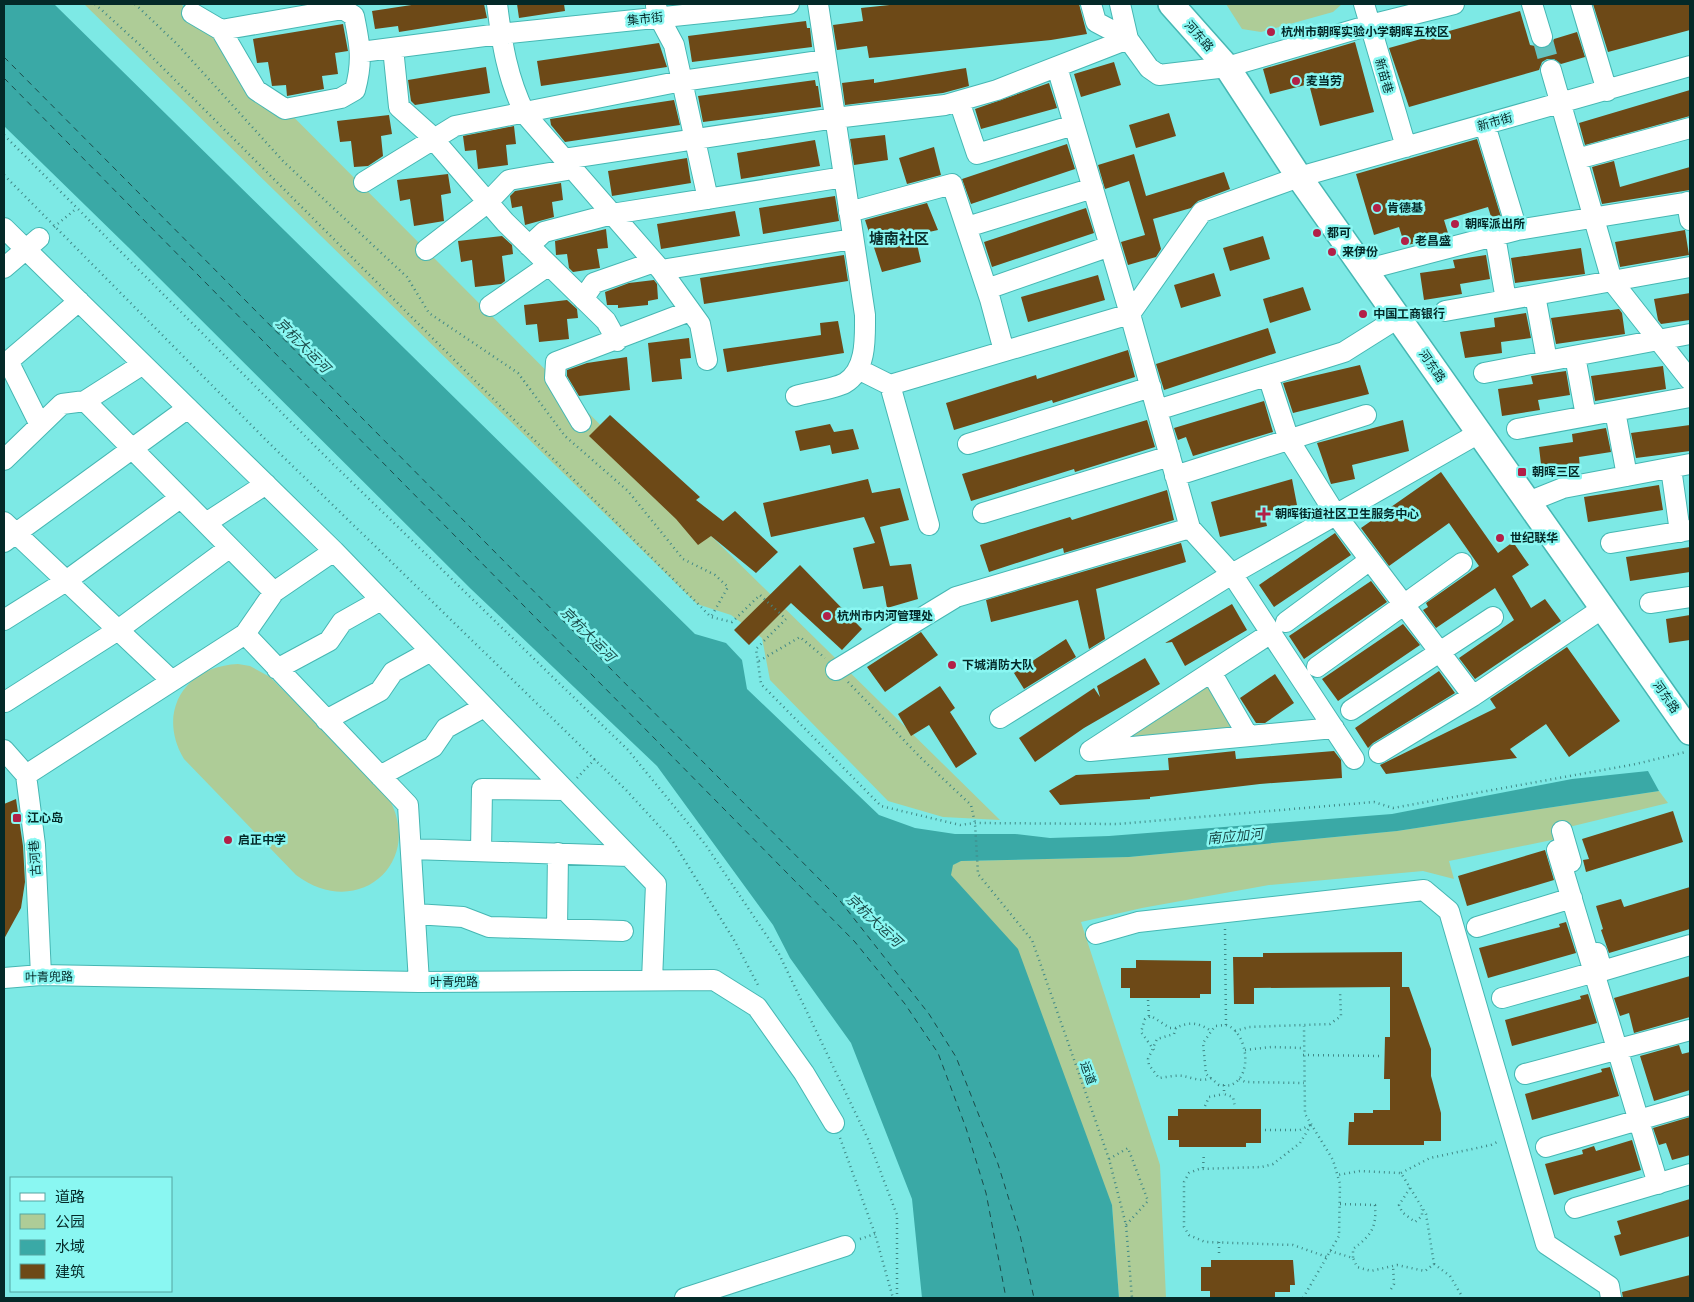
<svg xmlns="http://www.w3.org/2000/svg" width="1694" height="1302" viewBox="0 0 1694 1302" font-family="'Asap Condensed','Noto Sans SC',sans-serif">
<style>
.green{fill:#aecc97}
.water{fill:#3aa9a6}
.lines{fill:none;stroke-linecap:round;stroke-linejoin:round}
.ferry{stroke:#1b4b49;stroke-width:1;stroke-dasharray:6 5;stroke-linecap:butt}
.building{fill:#6d4917}
.minor-tunnel{stroke:#65c3bf;stroke-width:20;stroke-dasharray:20 10;stroke-linecap:butt}
.minor-casing{stroke:#46b7b3;stroke-width:22}
.major-casing{stroke:#46b7b3;stroke-width:28}
.path{stroke:#408886;stroke-width:2.5;stroke-dasharray:1 4;stroke-linecap:butt}
.minor{stroke:#fff;stroke-width:20}
.major{stroke:#fff;stroke-width:25}
.poi-dot{fill:#b22047;stroke:#8af7f2;stroke-width:2}
.labels{text-anchor:middle;dominant-baseline:central;stroke-width:5;stroke-linejoin:round;paint-order:stroke}
.street-label{font-size:12px;fill:#042928;stroke:#8af7f2}
.poi-label{font-size:12px;font-weight:bold;fill:#042928;stroke:#8af7f2;text-anchor:start}
.water-label{font-size:14px;font-style:italic;fill:#1b4b49;stroke:#8af7f2}
.quarter-label{font-size:15px;font-weight:bold;fill:#0b2f2e;stroke:#8af7f2}
</style>
<rect width="100%" height="100%" fill="#7de9e5"/>
<path class="green" d="M84,4h97l526,528 293,288 -57,-3 -55,-16 -118,-121 -8,-42 -31,-23 -34,-11z
M1226,4h116l-9,8 -72,20 -19,-3z
M238,664l12,2 20,11 115,115c44,67 -25,131 -89,83l-112,-116c-28,-47 1,-93 54,-95z
M1208,683l30,47 -124,14z
M1659,791l9,12 -99,24 2,9 -122,25 5,18 -31,-8 -154,14 -127,23 -61,14 79,243 6,133h-47l-7,-93 -162,-330 2,-10 9,-4 168,-4 268,-26z"/>
<path class="water" d="M4,4h50l641,630 31,9 16,17 5,29 132,126 36,13 40,6h60l35,4 59,-2 283,-22 180,-35 76,-8 11,20 -262,40 -268,26 -168,4 -8,4 -2,10 67,74 94,256 7,93h-197l-10,-99 -61,-156 -61,-85 -17,-33 -116,-159 -186,-177 -343,-342 -124,-121z"/>
<g class="lines">
<path class="ferry" d="M4,57l833,840 92,117 27,43 42,107 22,71 14,63
M4,78l851,864 50,62 33,49 28,75 20,65 20,105"/>
</g>
<path class="building" d="M418,4h66l3,14 -88,14 -1,-6 -23,3 -3,-18z
M517,4h47l1,7 -46,7z
M899,4h180l8,30 -36,6 -182,18 -2,-12 -30,4 -4,-25 30,-4 -2,-13z
M1593,4h97v26l-82,22z
M1520,11l10,34 15,3 6,-3 3,-6 23,-7 8,25 -24,7 -7,-5h-7l-5,3 -3,8 -130,37 -20,-59z
M806,21l1,7h3l2,19 -120,15 -4,-26z
M343,24l5,27 -13,2 3,21 -16,2 2,13 -37,7 -1,-11 -14,1 -4,-24 -11,1 -4,-24z
M1355,42l19,70 -54,14 -11,-42 -39,10 -7,-25z
M659,43l8,24 -126,19 -4,-25z
M1114,62l7,23 -40,12 -7,-23z
M486,67l4,26 -75,12 -4,-4 -3,-21z
M966,68l3,18 -26,7 -98,12 -3,-22 32,-4v4z
M815,80l1,6h2l3,21 -118,15 -5,-26z
M1049,83l8,25 -76,21 -6,-20z
M1690,90v26l-105,29 -6,-22z
M674,100l6,25 -115,17 -14,-17 -1,-6z
M1169,113l7,23 -40,12 -7,-23z
M389,115l3,19 -11,2 2,20 -15,10 -14,1 -3,-26 -11,1 -3,-21z
M514,126l2,18 -10,1 2,20 -30,4 -2,-19 -11,1 -2,-15z
M885,135l3,25 -34,5 -4,-26z
M1477,139l25,81 -9,3 -5,-16 -44,13 4,13 -43,13 -6,-19 -25,8 -18,-61z
M815,140l5,26 -79,13 -4,-26z
M1067,144l8,25 -104,35 -9,-25z
M934,147l7,28 -34,9 -8,-26z
M1134,154l12,42 78,-24 6,17 -32,12 -7,7 -38,11 8,30 -5,8 -28,8 -7,-23 24,-7 -16,-54 -24,8 -7,-24z
M687,158l4,25 -79,13 -4,-25z
M1614,161l6,26 70,-20v23l-88,14 -10,-37z
M448,174l3,19 -10,2 3,26 -30,5 -4,-27 -10,2 -3,-21z
M561,183l2,17 -11,2 2,15 -29,8 -3,-19 -10,2 -2,-12 5,-5z
M835,196l4,25 -76,13 -4,-26z
M927,203l11,27 -23,5 6,27 -39,10 -17,-52z
M1086,208l8,25 -102,34 -8,-25z
M735,211l5,25 -79,13 -4,-25z
M606,229l2,19 -11,1 3,19 -27,4 -4,-4 -2,-14 -11,1 -1,-14z
M1685,230l4,25 -69,12 -5,-25z
M502,236l10,9 1,9 -11,2 3,25 -4,3 -26,3 -3,-27 -11,2 -3,-21z
M1263,236l7,23 -40,12 -7,-23z
M1581,248l4,26 -70,9 -4,-25z
M844,255l4,26 -144,23 -4,-26z
M1486,255l4,24 -30,5 2,10 -38,6 -4,-27 35,-5 -2,-8z
M1214,273l7,23 -40,12 -7,-23z
M1098,275l7,25 -77,22 -7,-25z
M654,280l3,4 1,15 -10,2v4l-30,3v-3h-11l-2,-13 24,-9z
M1303,287l8,23 -41,13 -7,-24z
M1690,293v27l-29,4 -3,-4 -4,-21z
M567,300l10,9 1,9 -11,1 2,20 -30,3 -2,-18 -11,1 -2,-20z
M1619,309l3,4 3,21 -69,10 -5,-26z
M1526,313l5,25 -30,4 1,11 -37,5 -5,-26 35,-5 -1,-9z
M838,321l6,32 -117,19 -4,-23 98,-14 -1,-12z
M1268,328l8,25 -112,37 -8,-26z
M689,338l2,20 -11,1 2,20 -30,3 -4,-39z
M1128,350l7,27 -82,26 -1,-3 -98,30 -8,-27 90,-28 1,4z
M627,357l3,33 -51,6 -12,-20v-6l20,-7z
M1360,365l9,29 -76,19 -10,-30z
M1663,366l3,23 -71,12 -4,-25z
M1566,371l4,24 -32,5 2,10 -38,6 -4,-27 35,-5 -2,-8z
M1264,401l9,31 -80,24 -7,-19 -8,3 -4,-12z
M610,415l90,82 -4,3 27,21 12,-10 43,41 -22,21 -45,-37 -13,9 -22,-26 -87,-83z
M1147,420l8,27 -80,25 -1,-3 -103,32 -9,-27z
M1403,420l6,31 -57,14 3,14 -24,5 -14,-41z
M830,424l4,8 19,-3 6,20 -27,5 -2,-9 -30,6 -5,-20z
M1690,425v26l-54,7 -5,-25z
M1606,428l5,24 -32,5 1,11 -38,5 -3,-26 34,-5 -1,-8z
M1441,472l57,81 15,-11 16,23 -17,11 19,32 14,-9 16,22 -86,58 -16,-21 55,-38 -19,-32 -59,40 -13,-18 5,-3 -2,-4 53,-37 -30,-43 -60,43 -28,-38z
M868,479l4,14 28,-5 9,32 -29,7 10,39 21,-2 7,35 -31,9 -4,-22 -20,3 -10,-41 22,-5 -11,-26 -93,20 -8,-34z
M1292,479l5,26 -33,8 3,13 -47,11 -9,-35z
M1659,485l4,25 -75,12 -4,-25z
M1167,490l7,30 -110,33 -1,-5 -74,24 -9,-27 90,-28 2,3z
M1335,533l16,22 -77,52 -15,-22z
M1181,543l5,19 -90,27 9,50 -16,10 -11,-49 -87,22 -5,-22z
M1690,547v25l-60,9 -4,-24z
M800,565l62,64 -20,21 -51,-47 -42,42 -15,-15z
M1371,581l16,21 -83,57 -15,-23z
M1232,604l15,26 -62,36 -13,-24 -7,1z
M1690,615v25l-21,3 -3,-24z
M1403,624l17,21 -82,56 -16,-22z
M921,632l17,23 -53,37 -18,-25z
M1066,639l10,18 -52,32 -10,-16z
M1567,647l53,74 -51,36 -23,-33 -36,25 7,9 -131,16 -6,-9 116,-57 -6,-9z
M1145,658l15,26 -76,44 -49,34 -16,-24 75,-50 6,9 -3,-11z
M1439,671l16,22 -82,50 -5,5 -13,-20z
M1275,674l19,29 -29,20h-9l-16,-25z
M940,686l15,22 -5,4 27,42 -21,14 -27,-43 -18,11 -13,-22z
M1235,751l1,8 98,-8 7,9 1,18 -82,6 -110,13v2l-90,6 -11,-14 27,-16 93,-5 -1,-12z
M16,799l7,47 2,36 -4,26 -17,31v-135z
M1673,811l10,31 -97,30 -3,-12 6,-1 -7,-20z
M1545,850l9,30 -87,26 -9,-30z
M1690,887v42l-81,24 -8,-23 2,-1 -7,-23 25,-7 3,8z
M1566,922l10,31 -88,25 -9,-30 81,-21 -1,-3z
M1402,952v35h7l22,62v27l10,37v28h-17v4h-76l1,-23h5v-9h19v-3h17v-31h-6l1,-42h5v-50l-136,1v16h-20l-1,-47h30v-4z
M1136,960l75,1v33h-11v4h-70v-10h-9v-20h15z
M1690,976v41l-56,16 -5,-20 -9,3 -6,-18z
M1588,994l9,29 -85,23 -7,-26 76,-21 -1,-3z
M1679,1045l3,9 8,-2v38l-36,11 -14,-45z
M1610,1067l9,29 -87,24 -7,-26 77,-22 -1,-3z
M1178,1109h83v34h-15v4h-67v-7h-11v-24h10z
M1690,1117v38l-18,5 -6,-17 -7,2 -6,-17z
M1632,1140l9,30 -87,25 -9,-31 38,-10 -1,-4 12,-4 2,5z
M1690,1199v37l-70,20 -6,-20 7,-2 -4,-13z
M1211,1260h82l2,25h-5v7h-15v6h-65v-7h-9v-24h10z
M1690,1275v23h-67l-1,-6z"/>
<g class="lines">
<path class="minor-tunnel" d="M1542,37l9,33"/>
<g class="minor-casing">
<path id="minor" d="M497,4c5,40 10,73 28,110l136,156 39,54 7,36
M1091,4l5,18 32,17
M1120,4l8,35 21,29 10,7 68,-8 143,-42 84,-21
M1364,4l42,143
M1532,4l10,33
M1581,4l26,87
M656,6l3,11 15,28 34,154
M192,13l29,17 122,-21 11,7c6,29 9,45 1,74l-14,8 -56,11 -29,-19 -35,-60
M393,48l6,59 29,26 77,89 101,99 11,20
M361,52l139,-18 289,-30
M1057,67l73,247 60,214
M1551,70l61,211 78,99
M959,101l18,53 97,-29
M1485,125l32,105
M564,159l271,-41 110,-13 52,-15 131,-51
M1577,159l113,-31
M364,182l91,-56 227,-45 144,-21
M1687,202l3,18
M849,212l103,-28 38,115 14,52
M967,227l126,-39
M4,228l330,323 322,333 -4,96
M1495,236l11,64
M529,246l15,-14 68,-18 232,-37
M426,250l62,-48 21,-22 64,-11
M4,268l35,-30
M661,270l192,-31
M1364,270l153,-40 173,-28
M987,289l123,-43
M1535,295l12,66
M583,299l11,-16 60,-21
M490,306l59,-41
M1445,311l245,-44
M1575,356l11,60
M8,361l32,64
M4,365l75,-64
M858,369l32,16 240,-71 72,-102 97,-35 391,-111
M1484,373l206,-39
M1268,376l21,64 47,75 137,181
M890,385l39,140
M796,396c13,-4 38,-7 49,-13 22,-13 20,-46 20,-68l-47,-311
M85,401l189,191
M1157,410l187,-58 54,-34
M1615,411l12,65
M581,422l-26,-44 1,-16 134,-51
M1517,429l173,-32
M968,444l183,-57
M4,460l58,-56 23,-3 58,-37
M1671,468l9,64
M1175,476l191,-61
M1528,502l35,-14 127,-24
M983,513l187,-57
M4,522l168,159
M206,523l60,-39
M4,542l184,-134
M1611,543l79,-13
M1650,603l40,-6
M4,620l62,-39 114,-83
M1286,622l84,-62
M1271,633l-181,118 244,-23
M245,634l29,-42 60,-41
M1317,667l145,-104
M277,669l52,-28 13,-19 39,-22
M836,670l120,-73 234,-69 42,46 122,185
M1211,672l37,64
M5,702l113,-72 111,-82
M1351,710l142,-93
M1000,718l232,-144 247,-141
M326,720l54,-29 13,-19 38,-21
M4,750l22,25 9,70 6,130
M1379,753l94,-57 130,-88
M26,775l219,-141 163,171 11,177
M380,776l53,-29 13,-19 38,-21
M1562,831l9,31
M412,849l217,7
M1557,850l101,334
M481,851l1,-62 83,1
M415,914l48,3 26,10 134,4
M1477,927l95,-29
M557,929l1,-76
M1096,934l42,-12 286,-32 25,21 97,333 63,42 2,12
M1597,953l5,18 88,-26
M4,978l37,-3 378,7 295,-2 43,27 47,66 30,50
M1502,998l93,-26
M1525,1074l165,-44
M1546,1147l144,-42
M1575,1208l115,-34
M685,1298l160,-52"/>
</g>
<g class="major-casing">
<path id="major" d="M1171,4l56,63 72,110 391,555"/>
</g>
<path class="path" d="M95,4l45,41 571,572 21,5 28,-27 26,24 -30,30 5,35 120,122 79,19 15,-2 143,1 256,-22 19,6 243,-44 50,-12
M135,4l42,40 106,117 124,116 22,36 89,60 47,63 63,55 55,68 32,16 13,12 -17,30
M4,135l328,328 296,287 77,94 74,110 89,185 29,76v83
M4,175l264,267 358,348 46,50 62,100 25,47
M54,227l23,-19
M759,661l41,-24 25,21
M848,682l73,76 50,47 4,18 3,51 54,66 77,219 17,66 6,73
M577,778l18,-19
M1225,929l1,96
M1148,1000l1,18
M1226,1025c21,6 28,51 5,60 -3,1 -9,0 -12,0l-13,-11 -3,-31 12,-17z
M1235,1031l14,-4 81,-3 11,-8 -1,-25
M1154,1050l-13,-18 4,-13 6,-3 19,12h6
M1245,1050l26,-3 32,1
M1303,1055l80,1
M1211,1078c-9,4 -19,0 -28,-2 -7,-1 -16,1 -24,2l-10,-13 -1,-6 9,-20 17,-5 2,-6c13,-7 24,-5 35,3
M1239,1079l6,3 59,1
M1224,1085v9l9,3 2,10
M1205,1106l4,-9 15,-3
M1311,1125l-11,18 -27,21 -11,3 -63,2 -10,4 -5,9v45l5,8 16,7 88,3 34,12
M1265,1130h35l10,-5
M840,1138l35,96 18,64
M1109,1159l19,-11 20,53 -22,24
M1203,1168l1,-15
M1401,1173l29,-15 61,-13 8,-4
M1410,1188l-11,17 3,7 13,10 7,-6v-7
M1340,1204l35,1c2,24 -5,31 -22,44v9
M860,1239l15,-5
M1219,1242v15
M1330,1251l23,7 4,9 14,4 26,-6 28,6 9,-7 -8,-50 -25,-41 -41,-2 -22,4
M1434,1264l16,12 13,22
M1391,1289l3,-5 -1,-19
M1303,1298l36,-62 1,-52 -7,-24 -28,-46 -1,-88"/>
<use href="#minor" class="minor"/>
<use href="#major" class="major"/>
</g>
<g class="poi-dot">
<circle cx="1271" cy="32" r="5"/>
<circle cx="1296" cy="81" r="5"/>
<circle cx="1377" cy="208" r="5"/>
<circle cx="1455" cy="224" r="5"/>
<circle cx="1317" cy="233" r="5"/>
<circle cx="1405" cy="241" r="5"/>
<circle cx="1332" cy="252" r="5"/>
<circle cx="1363" cy="314" r="5"/>
<rect x="1517" y="467" width="10" height="10" rx="2.5"/>
<path d="M1261.5 506.5h5v5h5v5h-5v5h-5v-5h-5v-5h5z"/>
<circle cx="1500" cy="538" r="5"/>
<circle cx="827" cy="616" r="5"/>
<circle cx="952" cy="665" r="5"/>
<rect x="12" y="813" width="10" height="10" rx="2.5"/>
<circle cx="228" cy="840" r="5"/>
</g>
<g class="labels">
<g class="street-label">
<text transform="translate(645 19) rotate(-6)">集市街</text>
<text transform="translate(1199 36) rotate(48)">河东路</text>
<text transform="translate(1384 76) rotate(74)">新苗巷</text>
<text transform="translate(1495 122) rotate(-16)">新市街</text>
<text transform="translate(1432 366) rotate(55)">河东路</text>
<text transform="translate(1666 697) rotate(55)">河东路</text>
<text transform="translate(35 858) rotate(-94)">古河巷</text>
<text transform="translate(49 977) rotate(-1)">叶青兜路</text>
<text x="454" y="982">叶青兜路</text>
<text transform="translate(1088 1073) rotate(71)">运道</text>
</g>
<g class="poi-label">
<text x="1281" y="32">杭州市朝晖实验小学朝晖五校区</text>
<text x="1306" y="81">麦当劳</text>
<text x="1387" y="208">肯德基</text>
<text x="1465" y="224">朝晖派出所</text>
<text x="1327" y="233">都可</text>
<text x="1415" y="241">老昌盛</text>
<text x="1342" y="252">来伊份</text>
<text x="1373" y="314">中国工商银行</text>
<text x="1532" y="472">朝晖三区</text>
<text x="1275" y="514">朝晖街道社区卫生服务中心</text>
<text x="1510" y="538">世纪联华</text>
<text x="837" y="616">杭州市内河管理处</text>
<text x="962" y="665">下城消防大队</text>
<text x="27" y="818">江心岛</text>
<text x="238" y="840">启正中学</text>
</g>
<g class="water-label">
<text transform="translate(303 345) rotate(45)">京杭大运河</text>
<text transform="translate(588 634) rotate(45)">京杭大运河</text>
<text transform="translate(1235 836) rotate(-5)">南应加河</text>
<text transform="translate(874 920) rotate(43)">京杭大运河</text>
</g>
<g class="quarter-label">
<text x="899" y="238">塘南社区</text>
</g>
</g>
<rect width="1694" height="1302" fill="none" stroke="#042928" stroke-width="10"/>
<rect x="10" y="1177" width="162" height="115" fill="#8af7f2" stroke="#54a5a1"/>
<rect x="20" y="1193" width="25" height="8" fill="#ffffff" stroke="#54a5a1"/>
<text x="55" y="1202" font-size="15" fill="#042928">道路</text>
<rect x="20" y="1214" width="25" height="15" fill="#aecc97" stroke="#54a5a1"/>
<text x="55" y="1227" font-size="15" fill="#042928">公园</text>
<rect x="20" y="1240" width="25" height="15" fill="#3aa9a6" stroke="#54a5a1"/>
<text x="55" y="1252" font-size="15" fill="#042928">水域</text>
<rect x="20" y="1264" width="25" height="15" fill="#6d4917" stroke="#54a5a1"/>
<text x="55" y="1277" font-size="15" fill="#042928">建筑</text>
</svg>
